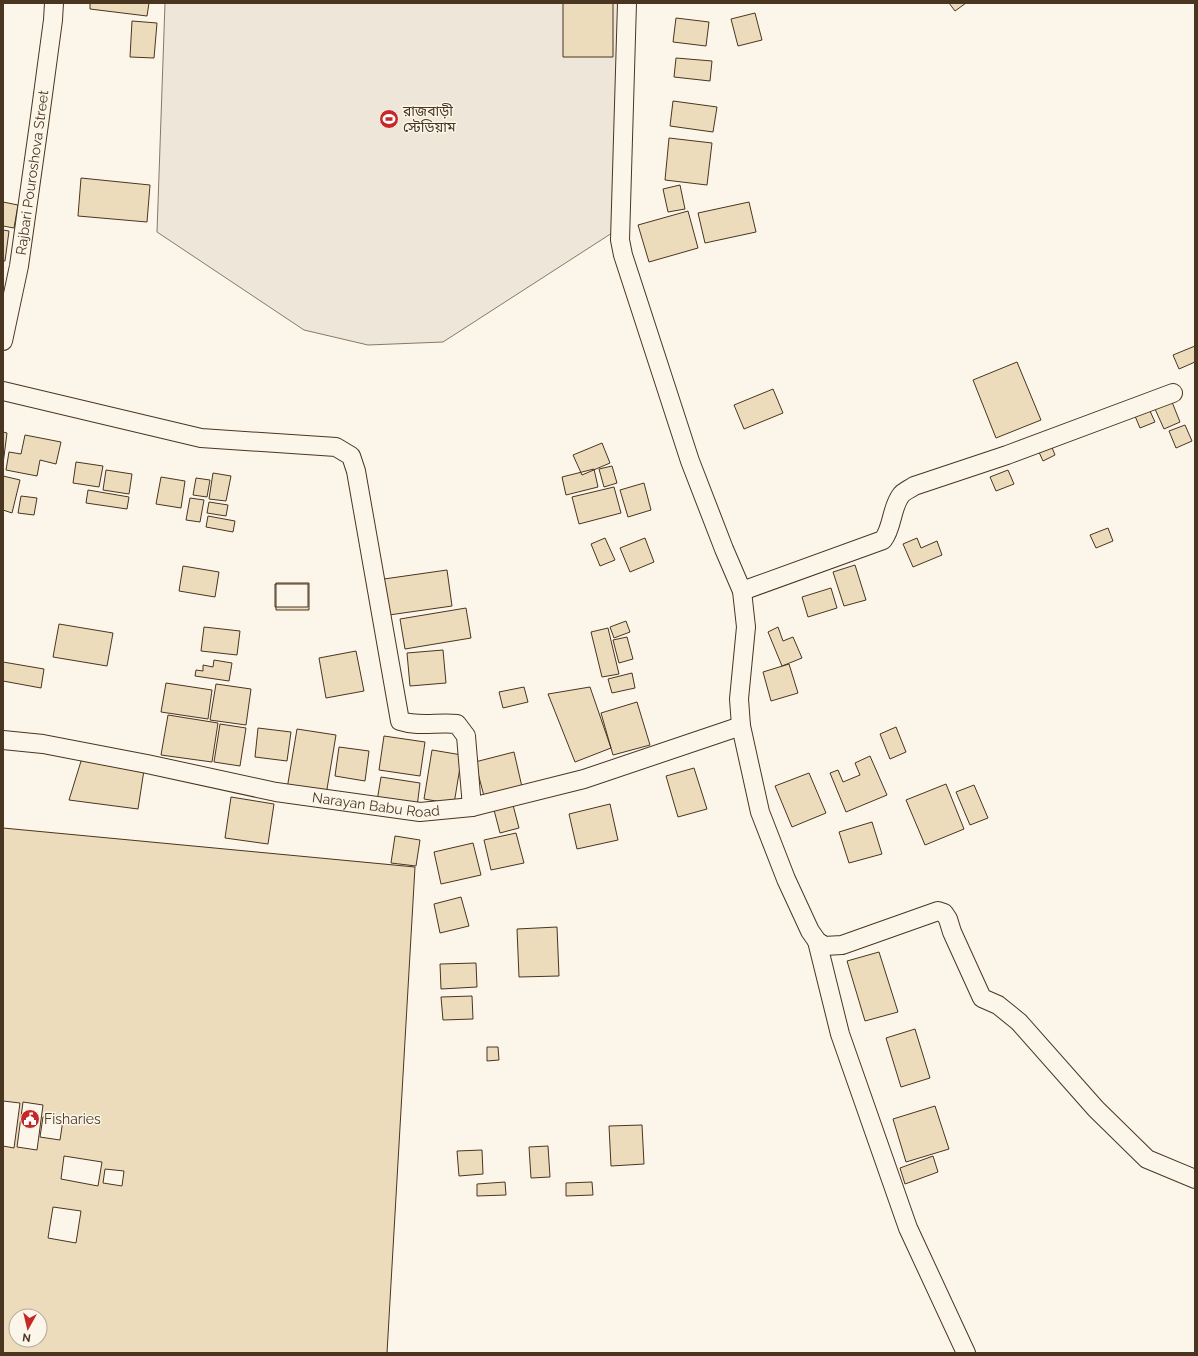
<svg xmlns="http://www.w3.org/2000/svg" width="1198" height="1356" viewBox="0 0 1198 1356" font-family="Raleway,'Noto Sans Bengali',sans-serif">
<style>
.green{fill:#ede6d9;stroke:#887966}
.building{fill:#ecdcbc;stroke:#4a3520;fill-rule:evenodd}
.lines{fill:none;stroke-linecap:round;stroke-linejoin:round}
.street-casing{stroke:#4a3520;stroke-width:20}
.street{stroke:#fbf6e9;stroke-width:18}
.labels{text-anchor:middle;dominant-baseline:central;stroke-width:3;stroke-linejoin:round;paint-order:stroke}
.poi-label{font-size:14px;fill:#4a3520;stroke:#fbf6e9;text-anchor:start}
.street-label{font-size:14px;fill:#4a3520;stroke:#fbf6e9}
</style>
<rect width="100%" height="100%" fill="#fbf6e9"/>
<path class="green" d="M165,3h457l-10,230 -169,109 -75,3 -64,-15 -147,-98z"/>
<path class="building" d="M90,3h59l-2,13 -57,-7z
M563,3h50v54h-50z
M949,3h17l-11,8z
M755,13l7,27 -24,6 -7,-27z
M676,18l33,4 -3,24 -33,-4z
M132,21l25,2 -3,35 -24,-1z
M676,58l36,3 -2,20 -36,-4z
M673,101l44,6 -4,25 -43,-6z
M669,138l43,5 -5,42 -42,-5z
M81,178l69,7 -3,37 -69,-6z
M680,185l5,24 -17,3 -5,-23z
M3,202l15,3 -4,23 -11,-2z
M749,202l7,30 -51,11 -7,-30z
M688,211l10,37 -49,14 -11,-37z
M3,230l6,1 -4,30h-2z
M1195,346v16l-16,7 -6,-14z
M1017,362l24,58 -45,18 -23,-58z
M773,389l10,24 -39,16 -10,-24z
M1172,402l8,20 -16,7 -9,-20z
M1150,411l5,11 -15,6 -5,-12z
M1185,425l7,16 -16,7 -7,-17z
M3,432l4,1 -4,31z
M25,435l36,7 -5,22 -16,-4 -3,16 -31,-6 3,-18 12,2z
M602,443l8,20 -28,12 -9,-20z
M1051,445l4,10 -12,6 -5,-11z
M76,462l27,4 -4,21 -26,-4z
M612,466l5,17 -13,4 -5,-18z
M594,469l4,18 -32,8 -4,-18z
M106,470l26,4 -3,20 -26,-4z
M1008,470l6,14 -18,7 -6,-14z
M213,473l18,3 -5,25 -17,-2z
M3,476l17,4 -8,33 -9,-3z
M161,477l24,4 -4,27 -25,-4z
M196,478l14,2 -3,17 -14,-2z
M644,483l7,27 -23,7 -8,-27z
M614,487l7,26 -42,11 -7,-27z
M88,490l41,7 -2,12 -41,-6z
M21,496l16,2 -3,17 -16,-2z
M190,498l14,2 -4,22 -14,-2z
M209,502l19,3 -2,11 -19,-3z
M208,516l27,5 -2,11 -27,-5z
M1108,528l5,13 -17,7 -6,-13z
M605,538l10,22 -15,6 -9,-22z
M645,538l9,24 -24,10 -10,-24z
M917,538l4,10 16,-7 5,14 -29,12 -10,-23z
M855,565l11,35 -22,6 -11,-34z
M183,566l36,6 -4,25 -36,-6z
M447,570l5,36 -70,10 -5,-36z
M276,583h33v27h-33z
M275,584h33v23h-33z
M831,588l6,20 -29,9 -6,-20z
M466,608l5,30 -66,11 -5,-30z
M626,621l4,11 -16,6 -4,-11z
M59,624l54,9 -6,33 -54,-9z
M204,627l36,4 -3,24 -36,-4z
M778,627l5,14 10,-4 9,21 -20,8 -14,-34z
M608,628l11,46 -17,3 -11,-45z
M627,637l6,22 -14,4 -6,-23z
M443,650l3,33 -36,3 -3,-33z
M356,651l8,40 -38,7 -7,-40z
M214,660l18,3 -3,18 -34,-5 1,-6 7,1v-6l10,2z
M3,662l41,7 -3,19 -38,-7z
M789,664l9,29 -27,8 -8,-29z
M632,673l3,15 -23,5 -4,-14z
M166,683l46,7 -4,29 -47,-7z
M216,684l35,5 -5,36 -36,-5z
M524,687l4,15 -25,6 -4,-16z
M590,687l21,61 -36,14 -27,-68z
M637,702l13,43 -37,10 -12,-42z
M168,715l50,8 -6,39 -51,-7z
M220,724l26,4 -6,38 -26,-4z
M896,727l10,25 -16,7 -10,-25z
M258,728l33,4 -4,29 -32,-4z
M297,729l39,6 -10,60 -39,-6z
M384,736l41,6 -5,34 -41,-6z
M339,747l30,4 -4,30 -30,-5z
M432,750l30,5 -8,49 -30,-5z
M514,752l8,35 -38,9 -9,-34z
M870,756l17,39 -41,17 -16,-39 8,-3 5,12 17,-7 -5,-12z
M82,758l62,12 -6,39 -69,-9z
M694,768l13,41 -29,8 -12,-41z
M809,773l17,40 -34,14 -17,-41z
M381,777l39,6 -3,24 -40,-6z
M946,784l18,45 -39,16 -19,-45z
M974,785l14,33 -18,7 -14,-33z
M231,797l43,7 -6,40 -43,-6z
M610,804l8,36 -41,9 -8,-35z
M513,805l6,23 -19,5 -6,-23z
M872,822l10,32 -33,9 -10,-31z
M3,828l412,39 -28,486h-384zM16,1316h24v24h-24z
M516,833l8,30 -33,7 -7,-30z
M395,836l25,4 -4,26 -25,-3z
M473,843l8,32 -40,9 -7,-32z
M461,897l8,29 -29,7 -6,-29z
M557,927l2,49 -40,1 -2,-48z
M879,952l19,60 -33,9 -18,-60z
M476,963l1,24 -36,2 -1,-25z
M472,996l1,23 -30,1 -2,-23z
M915,1029l15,49 -29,9 -15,-49z
M487,1047h11l1,13 -12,1z
M3,1101l17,2 -6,45 -11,-2z
M23,1102l20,3 -6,45 -20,-3z
M935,1106l14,43 -43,13 -13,-43z
M43,1117l20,3 -3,20 -20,-3z
M642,1125l2,39 -33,2 -2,-40z
M548,1146l2,31 -19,1 -2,-31z
M482,1150l1,24 -24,2 -2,-25z
M64,1156l38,6 -4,24 -37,-7z
M933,1156l5,16 -33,12 -5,-16z
M105,1169l19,2 -2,15 -19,-3z
M505,1182l1,13 -29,1v-12z
M592,1182l1,13 -27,1v-13z
M53,1207l28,4 -5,32 -28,-5z"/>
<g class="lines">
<g class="street-casing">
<g id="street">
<path d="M627,3l-7,237 3,15 67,206 34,88 18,42 4,36 -7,72 2,27 19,86 26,67 24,52 7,10 7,5 18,-1 96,-34 6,2 4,6 4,13 30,66 16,7 21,17 77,87 51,50 48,20"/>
<path id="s1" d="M3,341l16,-75 20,-142 14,-104 1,-17"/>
<path d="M3,391l198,47 135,9 15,9 5,15 44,250c18,6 38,1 57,3l9,12 6,71"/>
<path d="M742,591l141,-51c10,-13 8,-32 18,-45 3,-4 9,-6 13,-9l93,-31 166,-62"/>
<path id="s2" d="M3,740l40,4 104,20 129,28 144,20 52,-5 112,-28 157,-53"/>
<path d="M817,941l23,93 68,194 58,125"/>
</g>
</g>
<use href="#street" class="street"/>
</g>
<defs>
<g id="stadium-disc" transform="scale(1)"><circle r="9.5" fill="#c62828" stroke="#fbf6e9"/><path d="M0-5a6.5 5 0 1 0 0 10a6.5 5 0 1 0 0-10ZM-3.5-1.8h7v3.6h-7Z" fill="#fff"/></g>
<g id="civic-disc" transform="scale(1)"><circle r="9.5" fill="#c62828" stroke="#fbf6e9"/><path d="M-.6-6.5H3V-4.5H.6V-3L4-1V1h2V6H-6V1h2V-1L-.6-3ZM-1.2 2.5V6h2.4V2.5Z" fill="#fff"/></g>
</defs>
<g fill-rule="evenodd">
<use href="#stadium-disc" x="389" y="119"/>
<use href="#civic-disc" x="30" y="1119"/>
</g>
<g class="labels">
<g class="poi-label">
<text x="403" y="111">রাজবাড়ী<tspan x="403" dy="16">স্টেডিয়াম</tspan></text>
<text x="44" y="1119">Fisharies</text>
</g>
<g class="street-label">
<text stroke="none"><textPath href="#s1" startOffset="171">Rajbari Pouroshova Street</textPath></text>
<text stroke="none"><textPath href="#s2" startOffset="379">Narayan Babu Road</textPath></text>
</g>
</g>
<rect width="1198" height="1356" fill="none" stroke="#4a3520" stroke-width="8"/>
<g transform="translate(28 1328) rotate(188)"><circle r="19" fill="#fbf6e9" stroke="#b4a999"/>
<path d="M0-3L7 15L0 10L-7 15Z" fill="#c62828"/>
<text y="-6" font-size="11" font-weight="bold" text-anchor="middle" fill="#4a3520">N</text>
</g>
</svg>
